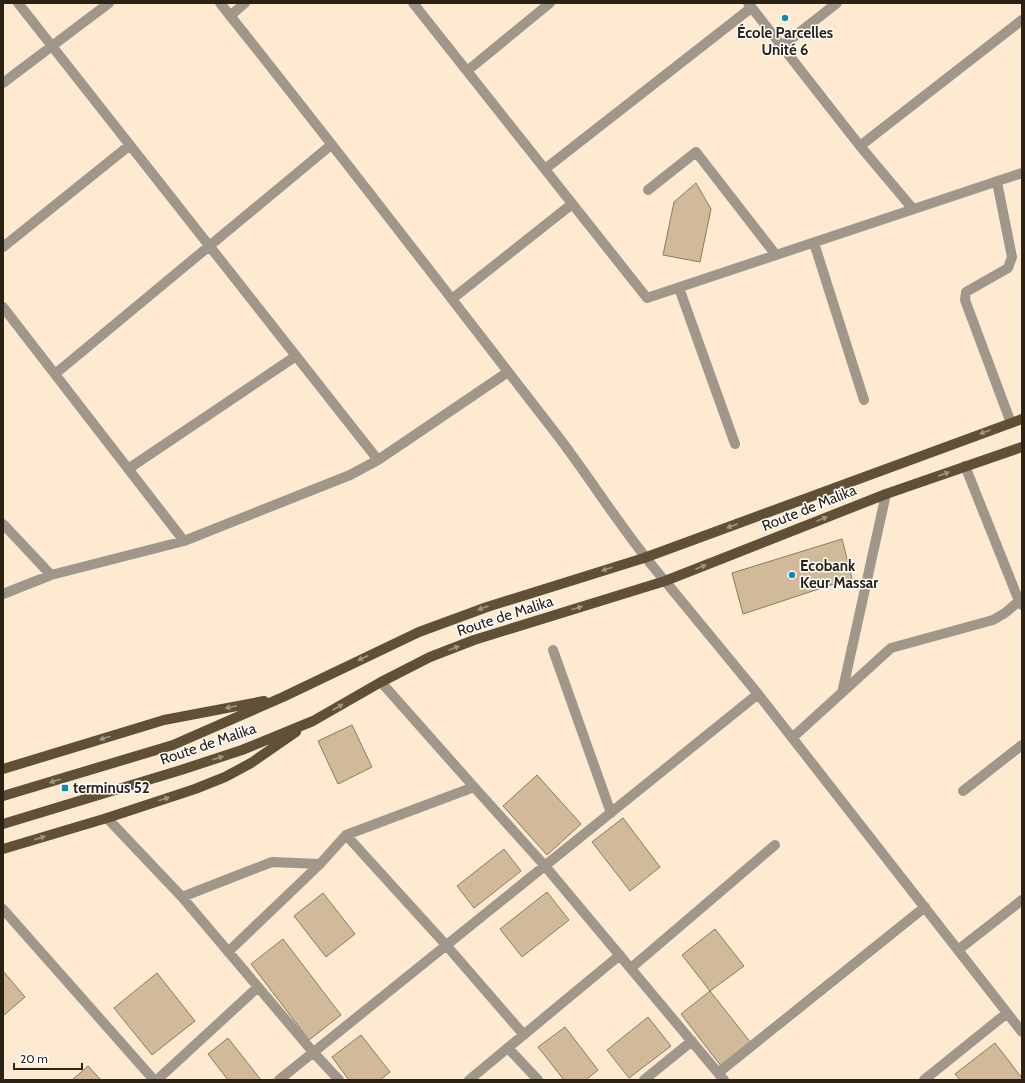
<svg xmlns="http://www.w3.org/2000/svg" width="1025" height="1083" viewBox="0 0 1025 1083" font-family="Cabin,sans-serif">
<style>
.building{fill:#d1ba9a;stroke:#8e795b}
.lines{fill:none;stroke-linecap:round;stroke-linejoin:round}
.minor{stroke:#a09689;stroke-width:10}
.tertiary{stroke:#a09689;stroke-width:10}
.primary{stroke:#605038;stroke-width:10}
.oneway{fill:#a09688}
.poi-dot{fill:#148caf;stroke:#fff;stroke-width:1.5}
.labels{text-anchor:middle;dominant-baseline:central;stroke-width:3;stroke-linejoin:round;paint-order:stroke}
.poi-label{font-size:15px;font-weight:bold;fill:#2b2216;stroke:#fff;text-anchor:start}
.street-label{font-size:15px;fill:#2b2216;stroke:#fff}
</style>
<rect width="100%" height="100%" fill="#fdead0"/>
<path class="building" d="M696,183l15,26 -11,53 -37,-7 11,-53z
M842,539l10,39 -109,36 -11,-41z
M352,725l20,42 -34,17 -20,-43z
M537,775l44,49 -34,31 -44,-49z
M623,818l37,49 -30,24 -38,-49z
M504,849l17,22 -47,37 -17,-22z
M547,892l22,28 -47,37 -22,-28z
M323,893l32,41 -29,23 -32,-41z
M715,929l29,37 -34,25 -28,-36z
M283,939l58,76 -32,25 -58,-76z
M3,971l22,26 -22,19z
M157,973l38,48 -43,34 -38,-47z
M710,991l41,52 -30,23 -40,-52z
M648,1017l23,29 -42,32 -22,-28z
M565,1027l33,43 -12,10h-22l-26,-33z
M361,1035l29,37 -10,8h-31l-17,-23z
M228,1038l33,42h-33l-20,-26z
M995,1043l27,35v2h-62l-5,-6z
M88,1066l13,14h-29z"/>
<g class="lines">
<path class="minor" d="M18,3l360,457
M413,3l234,295 375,-125
M748,3l112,143 53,63
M230,16l15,-13
M782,46l55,-43
M467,71l83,-68
M3,83l106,-80
M860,146l162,-126
M545,169l206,-161
M997,182l15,75 -4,11 -42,24 -1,8 46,123
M648,190l48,-38 80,103
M814,243l50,157
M3,247l127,-102
M679,288l56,156
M452,299l120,-95
M3,307l181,234
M55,374l276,-229
M965,466l54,135 3,4
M128,469l168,-113
M3,524l48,51
M665,581l93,113 264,338
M3,594l48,-19 133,-34 166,-66 28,-15 130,-88
M553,650l58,163
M381,682l93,105 71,79 179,214
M842,693l44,-199
M792,738l99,-90 102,-28 12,-7 14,-12 3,-1
M963,791l59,-46
M107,818l75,79 131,155 26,28
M346,835l100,110 78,90
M182,897l90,-35 48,2
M3,909l151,171
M958,950l64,-50
M228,952l92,-88 26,-29 128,-48
M631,968l144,-123
M508,1048l30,32
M718,1073l207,-166
M157,1080l101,-93
M279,1080l479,-386
M469,1080l151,-125
M644,1080l48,-39
M924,1080l83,-67"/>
<path class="tertiary" d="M220,3c113,141 223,285 334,428 38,49 70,103 111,150"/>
<path class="primary" d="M3,769l161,-49 100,-19
M3,796l170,-51 110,-48 136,-65 68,-25 157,-49 378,-139
M3,824l178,-54 61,-20 71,-29 68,-39 49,-25 44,-17 191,-59 221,-87 136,-47
M3,849l104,-31 88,-29 30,-12 26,-14 45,-31"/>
</g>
<defs><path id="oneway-solid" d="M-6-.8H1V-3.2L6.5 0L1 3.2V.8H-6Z"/></defs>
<g class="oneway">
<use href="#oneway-solid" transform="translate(985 432) rotate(160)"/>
<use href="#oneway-solid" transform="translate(944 474) rotate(-20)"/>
<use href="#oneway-solid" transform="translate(822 519) rotate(-22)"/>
<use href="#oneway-solid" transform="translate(732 526) rotate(160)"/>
<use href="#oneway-solid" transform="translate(701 567) rotate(-22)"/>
<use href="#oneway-solid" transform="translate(607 569) rotate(163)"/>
<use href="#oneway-solid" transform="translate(483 608) rotate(160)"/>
<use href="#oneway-solid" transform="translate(577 608) rotate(-17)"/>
<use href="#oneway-solid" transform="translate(454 648) rotate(-21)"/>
<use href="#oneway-solid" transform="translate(363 658) rotate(155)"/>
<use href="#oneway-solid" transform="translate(231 707) rotate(169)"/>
<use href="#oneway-solid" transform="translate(338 707) rotate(-30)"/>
<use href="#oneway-solid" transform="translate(105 738) rotate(163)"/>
<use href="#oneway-solid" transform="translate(218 758) rotate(-18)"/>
<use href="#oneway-solid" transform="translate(55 781) rotate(163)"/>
<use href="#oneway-solid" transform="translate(164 799) rotate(-18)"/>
<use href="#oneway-solid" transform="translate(40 838) rotate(-17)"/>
</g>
<g class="poi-dot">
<circle cx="785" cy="18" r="4"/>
<circle cx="792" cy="575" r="4"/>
<rect x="61" y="784" width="8" height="8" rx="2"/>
</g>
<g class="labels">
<g class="poi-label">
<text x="785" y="33" text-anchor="middle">École Parcelles<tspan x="785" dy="17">Unité 6</tspan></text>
<text x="800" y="566">Ecobank<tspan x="800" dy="17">Keur Massar</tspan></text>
<text x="73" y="788">terminus 52</text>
</g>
<g class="street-label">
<text transform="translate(809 508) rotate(-22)">Route de Malika</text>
<text transform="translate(505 616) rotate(-18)">Route de Malika</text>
<text transform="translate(208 744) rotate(-19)">Route de Malika</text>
</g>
</g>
<rect width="1025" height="1083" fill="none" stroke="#2b2216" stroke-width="8"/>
<path d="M14 1063v6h68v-6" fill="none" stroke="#2b2216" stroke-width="2"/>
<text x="20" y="1063" font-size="12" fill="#2b2216" stroke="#ffffff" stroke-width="3" paint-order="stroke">20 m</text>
</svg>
